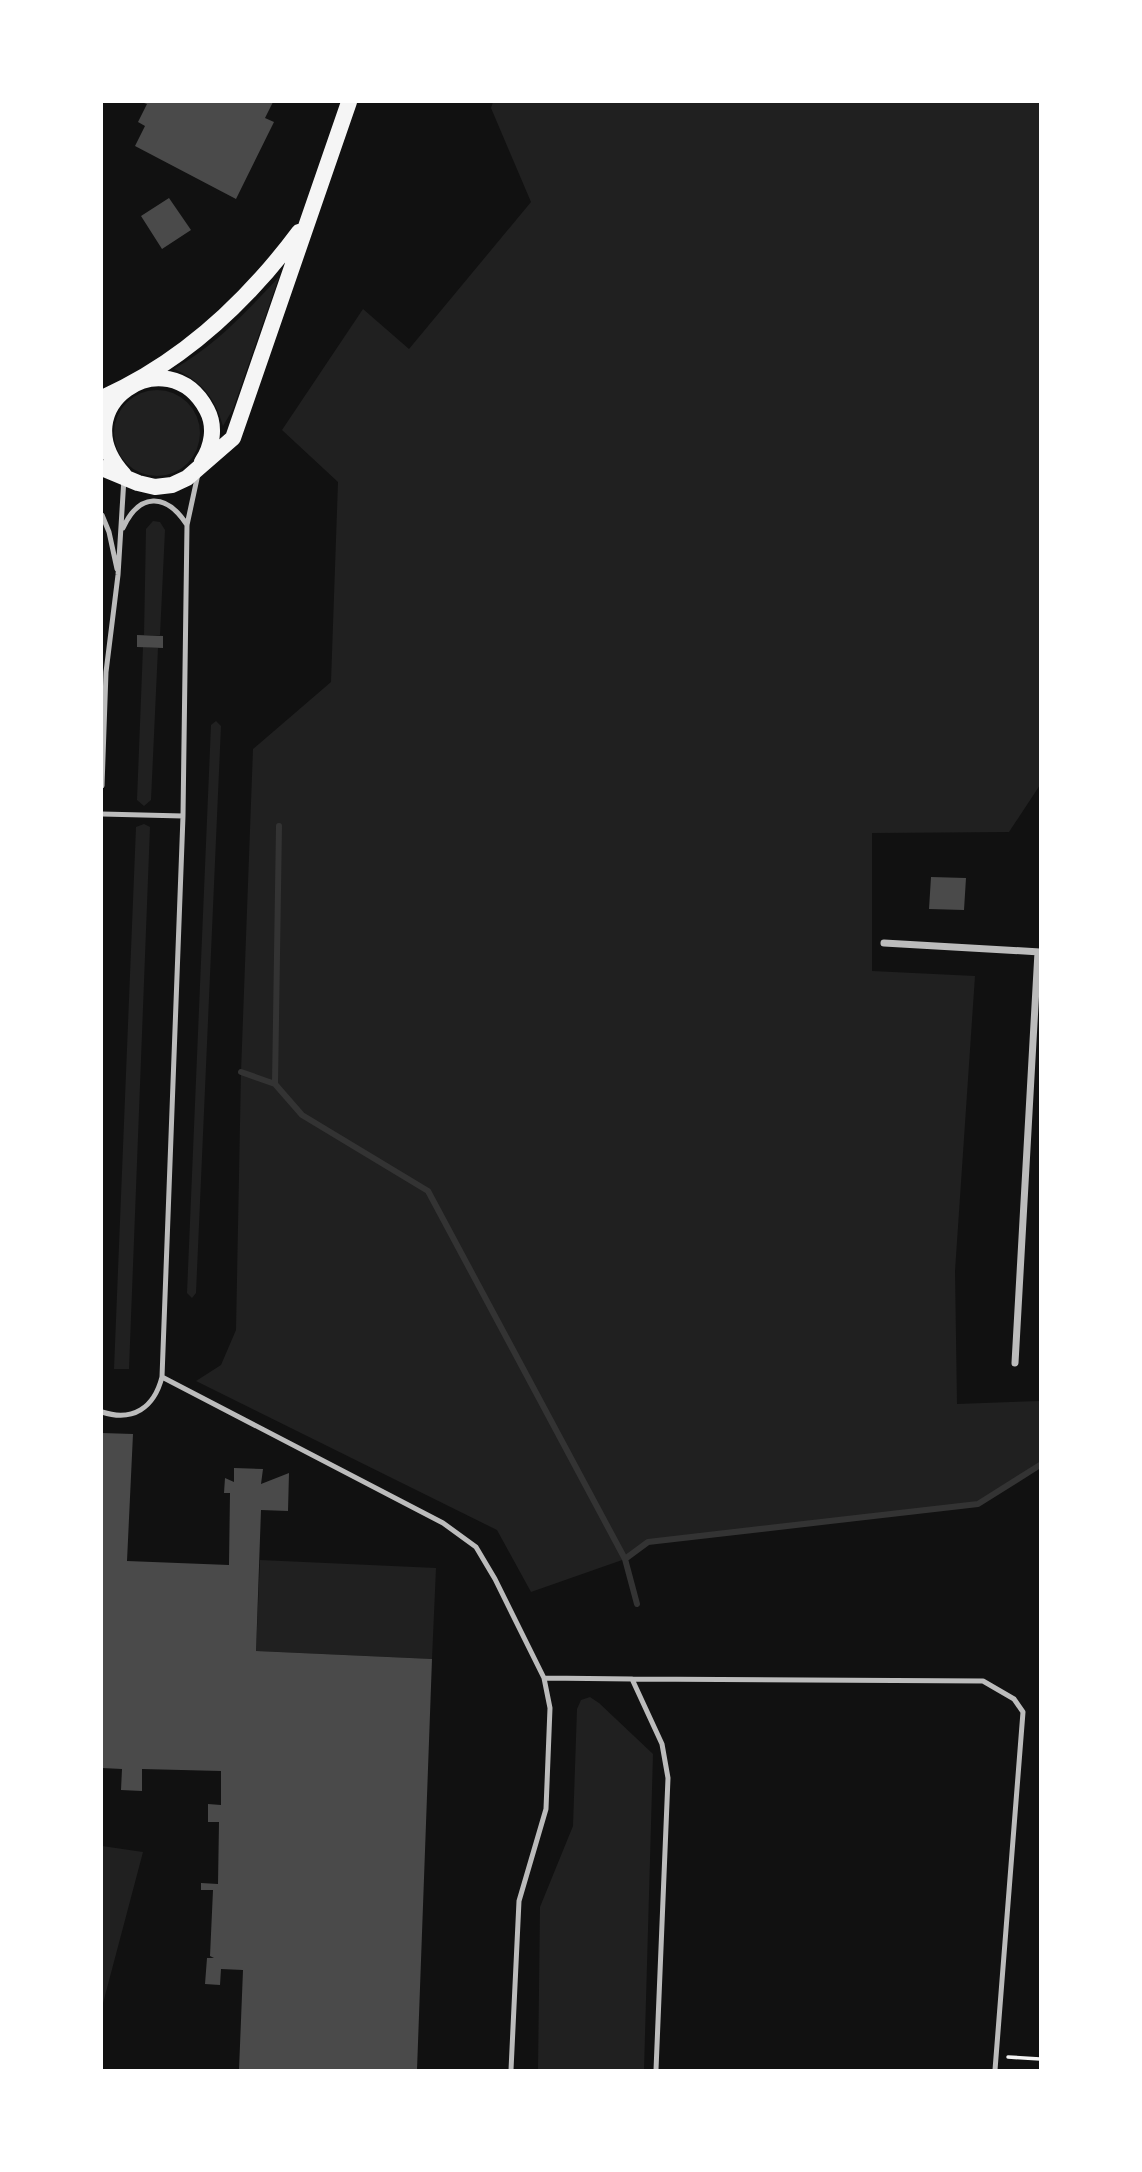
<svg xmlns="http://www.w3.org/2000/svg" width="1142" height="2172" viewBox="0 0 1142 2172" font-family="Jost,sans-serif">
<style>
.green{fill:#202020}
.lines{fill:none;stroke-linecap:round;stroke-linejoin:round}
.stream{stroke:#333;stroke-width:6}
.building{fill:#4a4a4a}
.path{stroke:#f5f5f5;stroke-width:3.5}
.service{stroke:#bcbcbc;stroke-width:5}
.minor{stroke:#bcbcbc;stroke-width:7}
.primary{stroke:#f5f5f5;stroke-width:16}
</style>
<rect width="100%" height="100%" fill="#111"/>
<path class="green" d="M493,102h547v683l-31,47 -137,1v138l103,5 -20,295 2,133 83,-3v64l-62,39 -330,38 -23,17 -94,33 -34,-62 -301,-149 25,-16 15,-35 5,-258 12,-323 78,-67 7,-200 -56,-52 81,-121 46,40 122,-147 -40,-94z
M279,277l-46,132 -10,17c-8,-28 -21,-45 -49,-57 42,-24 72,-57 105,-92z
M114 433a43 43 0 1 1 86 0a43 43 0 1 1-86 0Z
M153,521l7,1 5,8 -5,105h-16l2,-106z
M143,647l15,1 -7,152 -7,6 -7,-6z
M216,721l5,5 -25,567 -4,5 -5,-5 24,-568z
M144,824l6,3 -21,542h-15l22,-542z
M260,1560l176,8 -4,91 -176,-8z
M590,1697l9,6 54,51 -9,316h-106l2,-163 33,-81 4,-117 4,-9z
M102,1846l41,6 -41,155z"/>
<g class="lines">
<path class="stream" d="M241,1072l34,12 27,31 126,76 197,368 12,45
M275,1084l4,-258
M625,1559l23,-17 330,-38 62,-39"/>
</g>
<path class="building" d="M141,102h132l-8,16 9,4 -38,77 -101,-53 10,-20 -7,-4 9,-18z
M169,198l22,32 -29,19 -21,-33z
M137,635l26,1v12l-26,-1z
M931,877l35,1 -2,32 -35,-1z
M102,1433l31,1 -6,127 102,4 1,-72h-6l1,-15 9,4v-14l29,1 -2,15 28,-11 -1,38 -27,-1 -5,141 176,8 -15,411h-178l4,-100 -22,-1 -1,16 -15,-1 2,-26h7l-4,-2 3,-66h-12v-7l17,1 1,-62h-11v-18l13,1v-34l-79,-2v22l-21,-1 1,-21 -20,-1z"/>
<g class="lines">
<path class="path" d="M1008,2057l32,2"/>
<path class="service" d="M102,515l7,17 8,37
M123,528c16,-35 43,-36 64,-3
M102,786l4,-114 12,-97 6,-97
M102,814l81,2
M162,1377l281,146 33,24 19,32 49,99 6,30 -4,101 -27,92 -8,169
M102,1412c31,10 52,-4 60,-35l21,-561 4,-291 11,-51
M544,1678l88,1 30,65 6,34 -12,292
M632,1679l351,2 31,18 9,13 -28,358"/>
<path class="minor" d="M884,943l156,9
M1015,1363l23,-411"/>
<path class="primary" d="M102,398c81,-36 144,-95 197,-166
M102,468l36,15 17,4 17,-2 15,-7 46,-40 116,-336
M124,475c-64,-69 44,-139 83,-65 9,17 5,37 -5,52"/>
</g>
<rect width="1142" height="2172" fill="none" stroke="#ffffff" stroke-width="206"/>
</svg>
